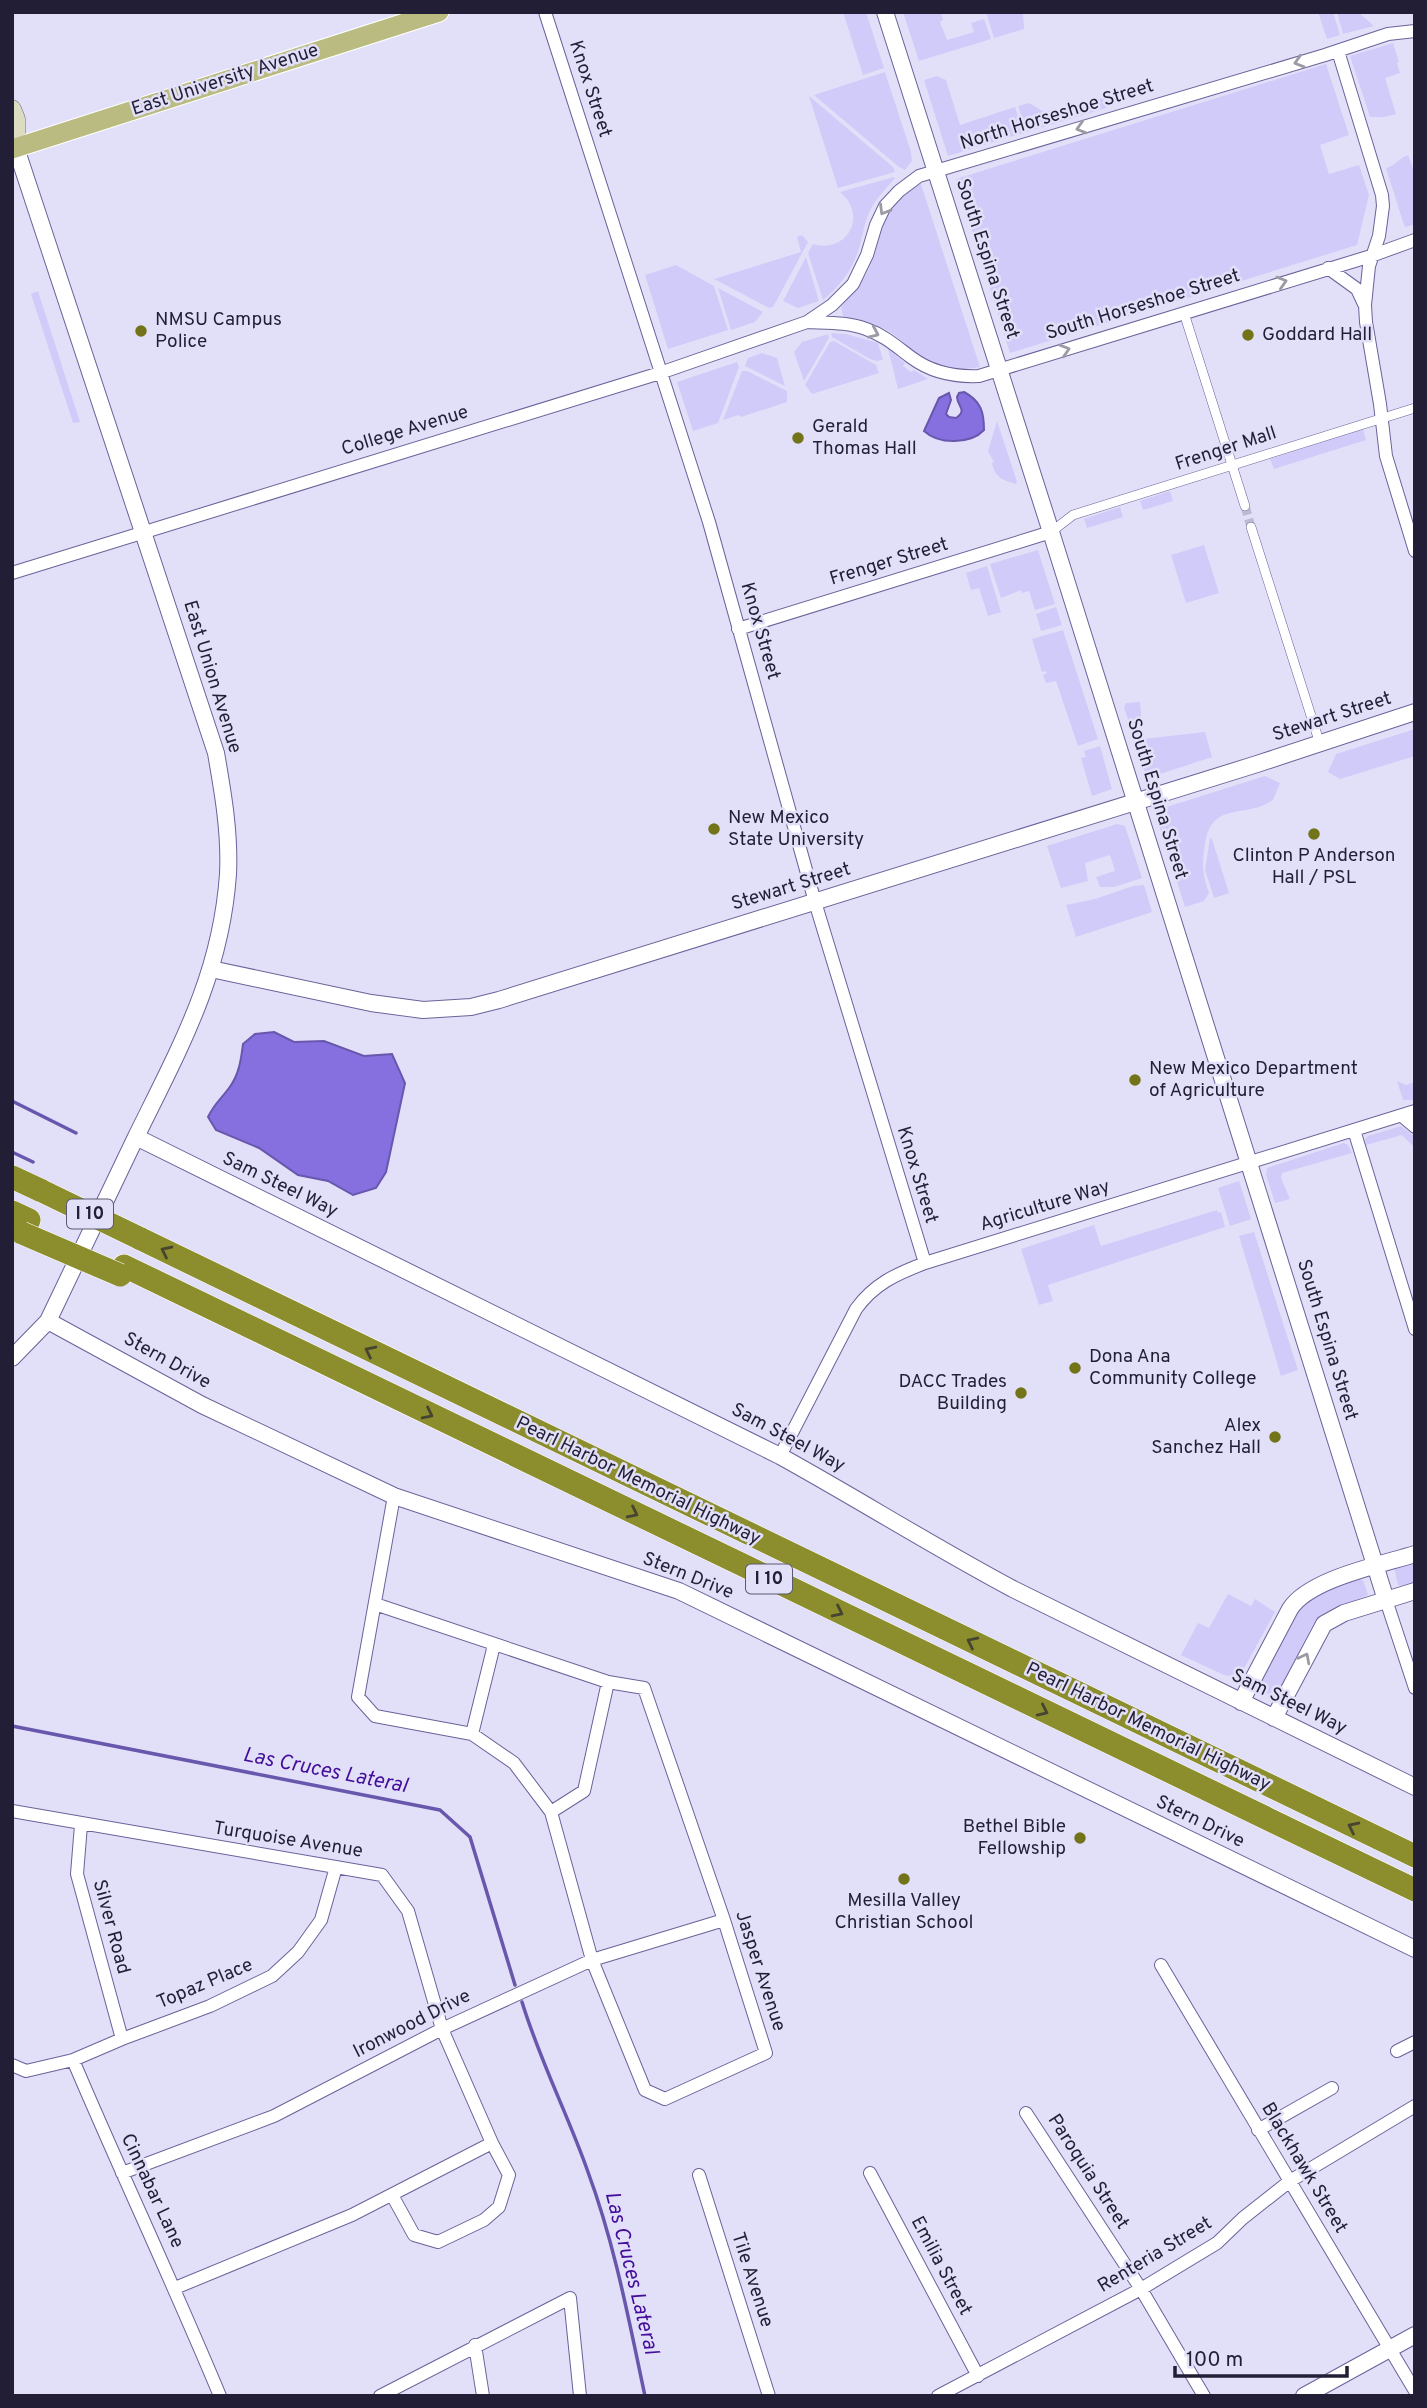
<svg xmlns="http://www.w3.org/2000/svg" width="1427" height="2408" viewBox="0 0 1427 2408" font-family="Overpass,sans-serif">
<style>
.green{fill:#d0cbf8}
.water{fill:#866fdf;stroke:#6857ac;stroke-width:2}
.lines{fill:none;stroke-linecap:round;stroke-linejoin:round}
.stream{stroke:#6857ac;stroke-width:3.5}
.pedestrian-tunnel{stroke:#bcb9d2;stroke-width:9;stroke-dasharray:9 4.5;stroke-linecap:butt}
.pedestrian-casing{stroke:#6a6299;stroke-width:10}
.minor-casing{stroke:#6a6299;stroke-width:14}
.tertiary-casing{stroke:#6a6299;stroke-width:18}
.secondary-casing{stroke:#6a6299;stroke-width:19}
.primary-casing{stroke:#fff;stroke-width:21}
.motorway-casing{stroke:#fff;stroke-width:24}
.pedestrian{stroke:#fff;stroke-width:9}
.minor{stroke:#fff;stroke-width:12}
.tertiary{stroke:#fff;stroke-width:16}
.secondary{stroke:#dcddc0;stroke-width:18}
.primary{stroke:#babb80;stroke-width:19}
.motorway{stroke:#8c8d2c;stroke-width:23}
.motorway-bridge-casing{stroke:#fff;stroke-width:24;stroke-linecap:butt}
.motorway-bridge{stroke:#8c8d2c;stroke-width:23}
.oneway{stroke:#9c9aa4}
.oneway2{stroke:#474532}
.poi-dot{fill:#73741a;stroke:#e2e0f9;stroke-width:2.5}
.labels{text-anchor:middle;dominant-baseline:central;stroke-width:5;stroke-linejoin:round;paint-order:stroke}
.shield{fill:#e2e0f9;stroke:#5c5870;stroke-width:2}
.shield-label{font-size:18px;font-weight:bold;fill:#221e35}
.street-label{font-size:19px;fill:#221e35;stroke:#e2e0f9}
.poi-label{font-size:19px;fill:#221e35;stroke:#e2e0f9;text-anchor:start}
.water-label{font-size:21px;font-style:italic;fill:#440e9a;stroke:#e2e0f9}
</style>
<rect width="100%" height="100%" fill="#e2e0f9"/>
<path class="green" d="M843,12h23l18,56 -21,7z
M903,12h38l2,8 -3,2 7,18 27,-8 -3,-9 13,-4 7,20 -72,22z
M988,12h35l1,17 -30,9 -7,-23z
M1318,12h15l7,23 -13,4z
M1337,12h21l16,14 -31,8z
M1393,43l6,19 -2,1 3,10 -15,5 11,36 -12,3h-14l-20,-61z
M1326,64l23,71 -29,10 9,29 30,-9 10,30 -12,50 -347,108 -54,-174z
M885,72l26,80 1,9 -7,9 -6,-3 -85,-72z
M937,76l9,4 14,45 55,-18 8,26 -75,23 -24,-76z
M1112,95l-6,13 -79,24 -9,-26 11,-3 15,9 44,-9z
M809,96l84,71 2,5 -57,16z
M1408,155l7,19v50l-9,3 -2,-2 -18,-57c9,-2 13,-10 22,-13z
M894,177l1,1c-10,12 -20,21 -26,35 -5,11 -6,22 -9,32 -6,22 -19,41 -37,55l-15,-47 5,-9c35,10 55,-29 27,-52z
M921,184l59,183c-25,5 -48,-1 -68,-17 -7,-6 -14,-13 -22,-18 -13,-8 -28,-10 -43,-13l-4,-3 -2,-9c9,-13 20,-22 27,-36 19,-41 7,-62 53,-87z
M802,235l6,7 -35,65 -4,1 -55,-29 87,-27 -4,-15z
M806,257l13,44 -21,7 -15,-7z
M676,265l38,21 14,44 -60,19 -23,-74z
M718,288l45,24 -8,10 -24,8z
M38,291l42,131 -7,1 -42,-129z
M831,333l15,1 32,9 5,17 -6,1 -7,-2 -38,-22z
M828,334l1,4 -25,43 -10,-29 8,-10z
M834,341l42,24 3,8 -67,21 -7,-9 25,-43z
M888,349l17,14 -2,3 8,6 3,-2 14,9 -30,10z
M762,353l15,5 8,28 -40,-20 3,-8z
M737,362l2,5 -21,56 -25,8 -16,-49z
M742,371h5l40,20v11l-46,15 -2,-2 -16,5z
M997,421l20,61 -1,2c-13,-4 -21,-6 -24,-21l2,-1 -6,-11z
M1363,429l3,11 -92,29 -4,-10z
M1170,491l3,10 -30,9 -3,-9z
M1120,507l3,10 -36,11 -3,-9z
M1204,545l15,48 -33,10 -15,-48z
M1038,550l17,54 -20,6 -6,-19 -7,2 -1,-3 -20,8 -11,-34z
M987,566l14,46 -13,4 -9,-28 -8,2 -5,-17z
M1056,607l6,18 -21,6 -5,-17z
M1063,630l35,109 -20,7 -22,-65 -10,2 -3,-8 4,-2 -1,-2 -4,1 -10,-33z
M1140,702l3,37 62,-7 7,25 -58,19h-8l-22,-69 2,-4z
M1415,729v27l-75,23 -12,-7 8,-18z
M1100,746l12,43 -20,7 -11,-38 5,-1 -2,-6z
M1265,776l15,7 -7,17c-28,19 -61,0 -68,44 -3,21 -3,29 4,49l-5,8 -19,6 -28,-88 -1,-4 4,-6z
M1117,824l8,2 17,52 -28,9h-14l-4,-10 19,-6 -5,-16 -25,8 3,18 -27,7 -14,-42z
M1210,838l2,1 17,54 -15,5 -9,-28z
M1144,885l8,27 -76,25 -10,-32 29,-6 38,-13z
M1397,1081l9,4 9,-3v18h-12z
M1401,1126l14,11v13l-2,-4 -11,-11 -36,10 -1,-6 3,-3z
M1344,1143l4,2 4,8 -70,20 -1,5 9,21 -15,4 -9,-28 1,-7z
M1239,1181l12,38 -21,7 -12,-38z
M1217,1210l1,3 3,-1 4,15 -177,58 5,16 -14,4 -18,-56 73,-24 7,21z
M1254,1232l44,138 -17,6 -42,-140z
M1415,1561v22l-12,3 -5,-1 -4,-17z
M1357,1579l6,1 5,15 -43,18 -12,11 -37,72 -3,1 -14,-7 1,-7 40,-76 24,-18z
M1228,1594l23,12 4,-7 20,13 -33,60 -8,5 -10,-2 -43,-20 17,-32 11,5z"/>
<path class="water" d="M964,392c17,9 20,20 20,38 -13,14 -45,15 -60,1l15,-33 10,-5 2,7 -5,14 3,3 7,1c12,-8 1,-12 1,-21l2,-4z
M274,1032l20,10 30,-1 40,15 28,-2 13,29 -19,89 -10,16 -23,7 -25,-14 -30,-6 -39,-27 -43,-18 -8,-13c6,-13 13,-18 21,-29 10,-13 12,-28 14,-44l12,-10z"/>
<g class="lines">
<path class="stream" d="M12,1101l64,32
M12,1152l21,10
M12,1726l428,84 30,27 45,148
M522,2002c18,59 46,113 66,170 27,73 41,149 57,224"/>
<path class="pedestrian-tunnel" d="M1245,506l6,21"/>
<g class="pedestrian-casing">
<path id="pedestrian" d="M1184,313l61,193
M1251,527l69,217
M1051,532l22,-17 342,-107"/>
</g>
<g class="minor-casing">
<path id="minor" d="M545,12l164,510 106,380 110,361
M1338,51l44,144 1,11 -4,30 -10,30 -4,39 1,17 14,82 6,52 29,95
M1328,268l29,21 7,15
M807,322c19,1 41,0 59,7 18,6 31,18 46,29 19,14 43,19 67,18l392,-120 44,-16
M12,573l648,-200 147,-51 25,-17 21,-21 14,-29 9,-30 9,-19 14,-15 20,-15 406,-121 63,-21 27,-3
M738,629l313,-97
M1402,1116l13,11
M1354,1130l61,199
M780,1456l76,-147c18,-25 40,-35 69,-46l490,-152
M1386,1600l29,88
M375,1604l233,78 36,6 80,232 42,133 -101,46 -20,-9 -53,-130 -41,-148 -37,-49 -42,-29 -97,-18 -17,-19 36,-201
M472,1734l22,-89
M12,1811l370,64 26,36 34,118 50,114 -140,72 -177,73
M551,1812l33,-21 24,-109
M81,1825l-4,49 45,165
M1161,1965l254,426
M1397,2051l18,-9
M73,2060c48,113 100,223 147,336
M12,2065l14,6 47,-11 49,-21 88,-33 62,-30 26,-24 23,-32 15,-53
M1026,2113l115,176 63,107
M1258,2130l74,-42
M122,2173l152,-57 168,-87 150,-69 132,-40
M870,2173l108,203
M699,2175l70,221
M392,2195l22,40 24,7 46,-22 15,-13 10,-32 -17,-32
M475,2345l8,51
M380,2396l190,-98 10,98
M938,2396l203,-107 76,-46 26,-25 47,-37 125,-75"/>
</g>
<g class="tertiary-casing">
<path id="tertiary" d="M885,12l166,520 335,1068
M211,969l160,34 52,7 48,-3 28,-7 758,-236 158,-52
M136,1137l644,319c78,43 154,91 233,133l402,198
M48,1321l154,84 192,91 285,95 736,358
M12,1358l36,-37c29,-60 58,-122 87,-182 44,-90 86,-163 93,-265 2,-41 -5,-81 -12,-121l-200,-605
M1241,1702l49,-93c19,-30 90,-44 125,-55
M1274,1718l50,-94 20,-11 71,-22
M1304,2396l111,-61"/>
</g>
<g class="secondary-casing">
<path id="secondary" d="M12,109l4,10v29"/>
</g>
<g class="primary-casing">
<path id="primary" d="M12,149l427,-137"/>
</g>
<g class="motorway-casing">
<path id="motorway" d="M12,1177l30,14
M12,1212l17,8
M139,1238l1276,618
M124,1266l1291,624"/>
</g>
<use href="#pedestrian" class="pedestrian"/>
<use href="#minor" class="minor"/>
<use href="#tertiary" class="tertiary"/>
<use href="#secondary" class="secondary"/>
<use href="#primary" class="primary"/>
<use href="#motorway" class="motorway"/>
<g class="motorway-bridge-casing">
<path id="motorway-bridge" d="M42,1191l97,47
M22,1233l98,42"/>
</g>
<use href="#motorway-bridge" class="motorway-bridge"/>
</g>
<defs><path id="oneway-chevron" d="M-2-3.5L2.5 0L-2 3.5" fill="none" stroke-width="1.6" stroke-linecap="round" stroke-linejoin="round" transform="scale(1.75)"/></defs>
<g class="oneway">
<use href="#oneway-chevron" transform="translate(1299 62) rotate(163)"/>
<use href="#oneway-chevron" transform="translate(1081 128) rotate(163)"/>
<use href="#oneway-chevron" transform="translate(884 210) rotate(121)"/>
<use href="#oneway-chevron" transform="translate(1282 282) rotate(-17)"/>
<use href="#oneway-chevron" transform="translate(874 333) rotate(24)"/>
<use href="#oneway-chevron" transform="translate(1065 350) rotate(-17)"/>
<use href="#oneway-chevron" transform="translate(1305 1658) rotate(-63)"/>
</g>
<g class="oneway2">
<use href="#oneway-chevron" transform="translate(166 1251) rotate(-154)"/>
<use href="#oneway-chevron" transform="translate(370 1351) rotate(-154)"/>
<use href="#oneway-chevron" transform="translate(428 1414) rotate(26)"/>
<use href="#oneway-chevron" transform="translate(633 1513) rotate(26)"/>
<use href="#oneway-chevron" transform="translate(838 1612) rotate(26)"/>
<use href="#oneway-chevron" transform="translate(972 1642) rotate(-154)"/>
<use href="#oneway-chevron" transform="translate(1043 1711) rotate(25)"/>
<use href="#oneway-chevron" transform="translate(1353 1827) rotate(-154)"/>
</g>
<g class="poi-dot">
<circle cx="141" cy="331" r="7"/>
<circle cx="1248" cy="335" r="7"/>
<circle cx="798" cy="438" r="7"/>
<circle cx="714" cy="829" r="7"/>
<circle cx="1314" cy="834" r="7"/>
<circle cx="1135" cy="1080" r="7"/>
<circle cx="1075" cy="1368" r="7"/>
<circle cx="1021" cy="1393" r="7"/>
<circle cx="1275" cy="1437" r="7"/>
<circle cx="1080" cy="1838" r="7"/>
<circle cx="904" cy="1879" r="7"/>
</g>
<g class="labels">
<g class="shield">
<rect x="67" y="1199.5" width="46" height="29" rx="5"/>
<rect x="746" y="1564.5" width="46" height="29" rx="5"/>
</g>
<g class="shield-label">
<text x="90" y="1214">I 10</text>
<text x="769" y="1579">I 10</text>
</g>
<g class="street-label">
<text transform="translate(225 80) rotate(-18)">East University Avenue</text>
<text transform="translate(590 89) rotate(72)">Knox Street</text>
<text transform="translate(1057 115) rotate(-17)">North Horseshoe Street</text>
<text transform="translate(987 259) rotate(72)">South Espina Street</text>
<text transform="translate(1143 305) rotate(-17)">South Horseshoe Street</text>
<text transform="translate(405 431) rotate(-17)">College Avenue</text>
<text transform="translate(1226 449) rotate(-18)">Frenger Mall</text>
<text transform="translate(889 562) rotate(-17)">Frenger Street</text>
<text transform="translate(760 631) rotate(74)">Knox Street</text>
<text transform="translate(212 677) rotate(73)">East Union Avenue</text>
<text transform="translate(1332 717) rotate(-18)">Stewart Street</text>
<text transform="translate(1157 799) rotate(73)">South Espina Street</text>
<text transform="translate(791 887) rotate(-17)">Stewart Street</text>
<text transform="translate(917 1175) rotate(73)">Knox Street</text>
<text transform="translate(280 1185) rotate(26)">Sam Steel Way</text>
<text transform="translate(1045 1206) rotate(-17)">Agriculture Way</text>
<text transform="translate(1327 1340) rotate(73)">South Espina Street</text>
<text transform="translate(167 1361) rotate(29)">Stern Drive</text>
<text transform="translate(788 1438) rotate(28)">Sam Steel Way</text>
<text transform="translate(638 1481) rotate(26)">Pearl Harbor Memorial Highway</text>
<text transform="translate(688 1576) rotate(22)">Stern Drive</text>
<text transform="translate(1289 1702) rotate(26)">Sam Steel Way</text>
<text transform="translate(1148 1727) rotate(26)">Pearl Harbor Memorial Highway</text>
<text transform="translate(1200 1822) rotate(26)">Stern Drive</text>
<text transform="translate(288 1840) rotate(9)">Turquoise Avenue</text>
<text transform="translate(111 1927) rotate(75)">Silver Road</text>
<text transform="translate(760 1971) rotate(72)">Jasper Avenue</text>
<text transform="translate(205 1984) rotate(-23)">Topaz Place</text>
<text transform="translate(412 2024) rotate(-27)">Ironwood Drive</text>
<text transform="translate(1304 2168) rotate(59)">Blackhawk Street</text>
<text transform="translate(1088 2172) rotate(57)">Paroquia Street</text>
<text transform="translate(152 2191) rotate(65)">Cinnabar Lane</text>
<text transform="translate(1155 2255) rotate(-31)">Renteria Street</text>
<text transform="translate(941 2266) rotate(62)">Emilia Street</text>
<text transform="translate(752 2280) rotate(72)">Tile Avenue</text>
</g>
<g class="poi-label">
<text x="155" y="320">NMSU Campus<tspan x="155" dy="22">Police</tspan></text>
<text x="1262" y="335">Goddard Hall</text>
<text x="812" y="427">Gerald<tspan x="812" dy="22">Thomas Hall</tspan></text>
<text x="728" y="818">New Mexico<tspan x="728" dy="22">State University</tspan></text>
<text x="1314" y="856" text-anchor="middle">Clinton P Anderson<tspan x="1314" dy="22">Hall / PSL</tspan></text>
<text x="1149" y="1069">New Mexico Department<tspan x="1149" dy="22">of Agriculture</tspan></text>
<text x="1089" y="1357">Dona Ana<tspan x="1089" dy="22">Community College</tspan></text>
<text x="1007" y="1382" text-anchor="end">DACC Trades<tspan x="1007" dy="22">Building</tspan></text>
<text x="1261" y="1426" text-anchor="end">Alex<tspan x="1261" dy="22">Sanchez Hall</tspan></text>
<text x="1066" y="1827" text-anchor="end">Bethel Bible<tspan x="1066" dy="22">Fellowship</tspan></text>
<text x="904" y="1901" text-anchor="middle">Mesilla Valley<tspan x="904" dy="22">Christian School</tspan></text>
</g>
<g class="water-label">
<text transform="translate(325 1771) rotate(11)">Las Cruces Lateral</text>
<text transform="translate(631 2273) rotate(76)">Las Cruces Lateral</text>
</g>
</g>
<rect width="1427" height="2408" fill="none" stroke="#221e35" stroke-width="28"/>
<path d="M1175 2366v10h172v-10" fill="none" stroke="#221e35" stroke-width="3.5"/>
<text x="1186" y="2366" font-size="21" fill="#221e35" stroke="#e2e0f9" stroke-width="5" paint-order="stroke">100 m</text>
</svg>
